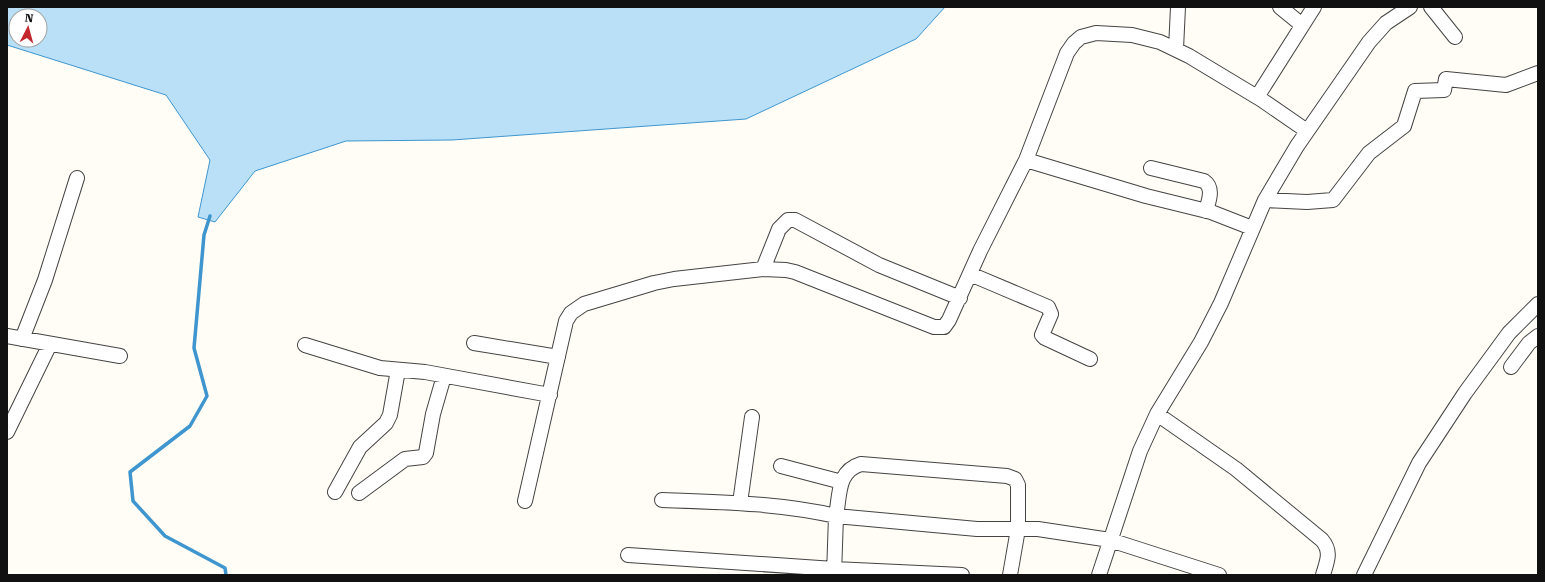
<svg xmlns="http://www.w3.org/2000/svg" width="1545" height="582" viewBox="0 0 1545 582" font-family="'Roboto Serif',serif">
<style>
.water{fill:#b9e0f7;stroke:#3f96cf;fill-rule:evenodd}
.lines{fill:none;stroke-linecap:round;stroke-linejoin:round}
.stream{stroke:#3f96cf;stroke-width:3.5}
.street-casing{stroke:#444;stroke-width:16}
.street{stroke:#fff;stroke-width:14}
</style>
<rect width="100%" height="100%" fill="#fffdf5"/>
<path class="water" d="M7,7h938l-29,32 -170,80 -294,21 -106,1 -91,30 -40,51 -17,-5 12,-57 -44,-65 -159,-50zM16,16h24v24h-24z"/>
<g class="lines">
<path class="stream" d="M210,216l-6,19 -10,113 13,48 -17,30 -60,46 3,29 32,35 60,32 1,7"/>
<g class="street-casing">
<path id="street" d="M1280,7l22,18
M1431,7l24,30
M1176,49l2,-42
M1257,97l57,-90
M1026,160l120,36 65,16 41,16
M1151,168l53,13c10,7 5,19 2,30
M1265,200l42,2 26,-2 36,-47 35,-27 11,-35 29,-1 2,-11 60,6 32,-12
M763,269l16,-40 9,-9h7l84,45 81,33
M970,274l78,33 3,7 -9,21 3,3 45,21
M7,336l113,20
M22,339l23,-59 32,-102
M474,343l84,14
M305,345l75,23 45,4 125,23
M1511,367l18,-24 9,-7
M1157,414l79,55 86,71c10,12 5,21 1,35
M7,432l43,-88
M781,466l61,16
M335,492l25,-45 26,-24 4,-8 8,-45
M359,493l46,-34 18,-2 3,-4 7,-39 11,-38
M662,500c59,2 117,3 174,16l-2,59
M525,501l41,-180 5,-8 13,-9 70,-21 20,-4 89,-10 23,1 9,2 139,55h10l5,-7 31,-69 46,-91 41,-107 7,-10 7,-6 15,-4 36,2 28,7 29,14 73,44 45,31
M740,503l12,-86
M628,555l206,14 128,6
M1010,575l8,-46v-44l-3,-6 -8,-3 -146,-12c-24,7 -21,31 -25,52l141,13h61l72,11 109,35
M1099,575l41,-124 17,-37 44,-72 20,-39 44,-103 32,-54 72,-104 17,-19 24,-16
M1364,575l55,-112 46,-70 44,-60 29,-29"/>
</g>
<use href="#street" class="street"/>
</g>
<rect width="1545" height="582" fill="none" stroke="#111111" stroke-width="16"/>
<g transform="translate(28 28) rotate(6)"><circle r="19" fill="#ffffff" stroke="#a0a0a0"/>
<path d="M0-3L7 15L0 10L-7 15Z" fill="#c4262e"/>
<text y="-6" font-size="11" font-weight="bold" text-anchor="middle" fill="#111111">N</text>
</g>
</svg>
